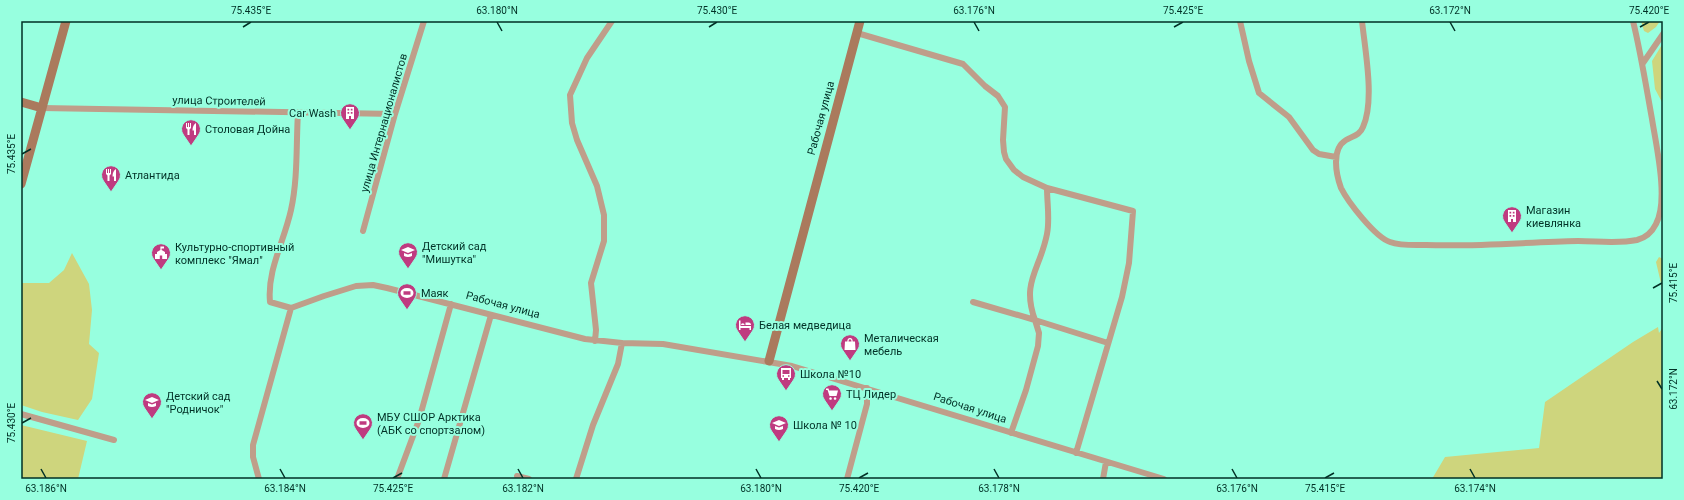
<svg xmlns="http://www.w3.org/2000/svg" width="1684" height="500" viewBox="0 0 1684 500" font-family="Roboto,sans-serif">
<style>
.green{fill:#ced57d}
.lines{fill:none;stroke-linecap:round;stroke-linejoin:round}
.street{stroke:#bf9e8a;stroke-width:6}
.secondary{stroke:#aa7a5d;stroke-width:9}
.ticks{fill:none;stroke:#013126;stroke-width:1.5}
.labels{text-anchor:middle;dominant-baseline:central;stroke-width:4;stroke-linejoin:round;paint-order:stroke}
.street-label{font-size:11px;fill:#013126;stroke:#97ffdf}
.poi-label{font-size:11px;fill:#013126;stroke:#97ffdf;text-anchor:start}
.neatline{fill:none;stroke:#013126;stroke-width:1.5}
.ticks-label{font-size:10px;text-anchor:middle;fill:#013126}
</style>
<rect width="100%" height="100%" fill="#97ffdf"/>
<path class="green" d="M1641,21h19l-4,6 -8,6 -4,-2z
M1663,43v61l-8,-15 -3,-28z
M72,253l17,31 3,26 -3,34 10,9 -7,46 -14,21 -36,-8 -21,-7v-122h28l15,-13z
M1659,257l4,2v33l-7,-30z
M1658,327l1,6 4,-6v152h-231l13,-22 94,-9 6,-46 88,-60z
M21,425l66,16 -9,38h-57z"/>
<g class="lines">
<path class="street" d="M1240,21l9,40 10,32 30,24 24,33 6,4 17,3
M1362,21c3,29 13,80 1,106 -3,8 -10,9 -17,13 -15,9 -10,34 -5,48 7,14 34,49 49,54 11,4 25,3 36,3 51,2 101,-3 152,-4 19,0 40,3 59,-1 8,-2 15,-8 19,-16 13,-24 0,-79 -4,-105 -6,-33 -11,-65 -19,-98
M857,33l106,31 22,22 13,10 7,11 -2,33 1,12 2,7 8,11 9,7 24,11 86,23 -4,52 -7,34 -46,156
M1643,63l20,-29
M42,108l353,6
M1047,188c0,15 3,31 0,46 -7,36 -26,48 -12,86l73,23
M363,231l32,-117 29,-93
M973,302l62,18 4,13 -1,13 -12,44 -15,43
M291,308l-21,-6c-3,-32 14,-60 21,-92 7,-32 5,-65 7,-98
M595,341l1,-11 -5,-47 13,-42v-26l-7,-29 -20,-46 -5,-17 -2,-28 17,-37 25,-37
M21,414l93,26
M517,476l12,3
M259,479l-6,-22v-12l38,-137 33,-12 32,-10 17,-1 14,3 198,51 37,4 41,1 129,22 372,113
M397,479l22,-59 32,-116
M444,479l47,-164
M576,479l17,-54 25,-61 4,-21
M847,479l20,-75v-16
M1103,479l3,-17"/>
<path class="secondary" d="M21,102l21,6
M21,184l45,-163
M769,361l91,-340"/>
</g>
<path class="ticks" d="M497,22l5,9M974,22l5,9M1450,22l5,9M243,27l8,-5M709,27l8,-5M1174,27l9,-5M1640,27l9,-5M22,154l9,-5M1653,288l9,-5M1657,381l5,8M22,423l9,-5M41,469l5,9M280,469l5,9M518,469l5,9M756,469l5,9M994,469l5,9M1232,469l5,9M1470,469l5,9M393,478l9,-5M859,478l9,-5M1325,478l9,-5"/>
<defs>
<g id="building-pin" transform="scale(1)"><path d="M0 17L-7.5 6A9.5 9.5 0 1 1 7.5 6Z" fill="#bf3b80" stroke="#97ffdf"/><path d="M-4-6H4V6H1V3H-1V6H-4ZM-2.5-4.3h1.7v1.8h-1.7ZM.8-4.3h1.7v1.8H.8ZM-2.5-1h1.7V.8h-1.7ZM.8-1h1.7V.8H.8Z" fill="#fff"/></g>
<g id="restaurant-pin" transform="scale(1)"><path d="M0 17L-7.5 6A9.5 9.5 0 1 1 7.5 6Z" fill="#bf3b80" stroke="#97ffdf"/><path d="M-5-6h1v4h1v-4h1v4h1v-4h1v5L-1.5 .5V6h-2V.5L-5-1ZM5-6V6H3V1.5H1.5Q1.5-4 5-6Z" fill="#fff"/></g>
<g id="school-pin" transform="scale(1)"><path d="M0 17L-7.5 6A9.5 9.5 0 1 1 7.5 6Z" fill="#bf3b80" stroke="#97ffdf"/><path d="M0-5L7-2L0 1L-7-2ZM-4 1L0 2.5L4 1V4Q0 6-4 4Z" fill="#fff"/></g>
<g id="civic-pin" transform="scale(1)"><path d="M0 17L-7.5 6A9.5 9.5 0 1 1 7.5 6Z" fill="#bf3b80" stroke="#97ffdf"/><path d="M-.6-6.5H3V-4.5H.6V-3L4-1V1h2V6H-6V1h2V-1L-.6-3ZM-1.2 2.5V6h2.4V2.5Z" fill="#fff"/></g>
<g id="stadium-pin" transform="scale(1)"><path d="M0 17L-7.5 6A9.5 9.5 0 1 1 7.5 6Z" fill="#bf3b80" stroke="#97ffdf"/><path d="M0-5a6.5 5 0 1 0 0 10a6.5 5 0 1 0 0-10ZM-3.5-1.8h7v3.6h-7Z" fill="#fff"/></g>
<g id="hotel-pin" transform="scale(1)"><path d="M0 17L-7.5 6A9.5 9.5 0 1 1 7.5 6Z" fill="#bf3b80" stroke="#97ffdf"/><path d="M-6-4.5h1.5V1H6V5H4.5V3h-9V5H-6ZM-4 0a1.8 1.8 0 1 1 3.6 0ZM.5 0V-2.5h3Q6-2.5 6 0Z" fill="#fff"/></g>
<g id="shop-pin" transform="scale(1)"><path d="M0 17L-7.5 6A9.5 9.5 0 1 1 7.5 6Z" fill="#bf3b80" stroke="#97ffdf"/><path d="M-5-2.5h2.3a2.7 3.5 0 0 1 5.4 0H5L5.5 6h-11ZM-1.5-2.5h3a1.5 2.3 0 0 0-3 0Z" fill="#fff"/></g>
<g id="bus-pin" transform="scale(1)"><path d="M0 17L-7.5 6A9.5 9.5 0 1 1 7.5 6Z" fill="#bf3b80" stroke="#97ffdf"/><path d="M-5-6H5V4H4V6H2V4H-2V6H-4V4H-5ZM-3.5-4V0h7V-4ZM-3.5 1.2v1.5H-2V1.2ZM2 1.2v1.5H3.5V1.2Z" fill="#fff"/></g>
<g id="supermarket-pin" transform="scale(1)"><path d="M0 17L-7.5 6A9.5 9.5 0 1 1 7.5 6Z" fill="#bf3b80" stroke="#97ffdf"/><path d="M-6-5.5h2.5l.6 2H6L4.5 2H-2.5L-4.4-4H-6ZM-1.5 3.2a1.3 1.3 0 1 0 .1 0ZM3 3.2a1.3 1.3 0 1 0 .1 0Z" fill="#fff"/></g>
</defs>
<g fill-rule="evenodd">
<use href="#building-pin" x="350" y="113"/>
<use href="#restaurant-pin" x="191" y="129"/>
<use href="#restaurant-pin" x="111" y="175"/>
<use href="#building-pin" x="1512" y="216"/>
<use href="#school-pin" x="408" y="252"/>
<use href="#civic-pin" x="161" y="253"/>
<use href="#stadium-pin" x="407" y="293"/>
<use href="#hotel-pin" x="745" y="325"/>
<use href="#shop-pin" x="850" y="344"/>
<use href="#bus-pin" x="786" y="374"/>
<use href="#supermarket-pin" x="832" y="394"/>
<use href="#school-pin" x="152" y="402"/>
<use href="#stadium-pin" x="363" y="423"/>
<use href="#school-pin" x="779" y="425"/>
</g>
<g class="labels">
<g class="street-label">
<text transform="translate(219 101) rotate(1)">улица Строителей</text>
<text transform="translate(821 118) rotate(-75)">Рабочая улица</text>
<text transform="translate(384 123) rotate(-74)">улица Интернационалистов</text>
<text transform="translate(503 305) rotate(15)">Рабочая улица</text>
<text transform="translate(970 408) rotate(18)">Рабочая улица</text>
</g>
<g class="poi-label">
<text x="336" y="113" text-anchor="end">Car Wash</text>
<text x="205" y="129">Столовая Дойна</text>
<text x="125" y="175">Атлантида</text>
<text x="1526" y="210">Магазин<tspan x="1526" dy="13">киевлянка</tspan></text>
<text x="422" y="246">Детский сад<tspan x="422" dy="13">"Мишутка"</tspan></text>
<text x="175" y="247">Культурно-спортивный<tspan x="175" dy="13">комплекс "Ямал"</tspan></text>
<text x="421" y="293">Маяк</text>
<text x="759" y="325">Белая медведица</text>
<text x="864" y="338">Металическая<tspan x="864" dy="13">мебель</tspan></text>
<text x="800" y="374">Школа №10</text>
<text x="846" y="394">ТЦ Лидер</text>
<text x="166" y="396">Детский сад<tspan x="166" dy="13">"Родничок"</tspan></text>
<text x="377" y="417">МБУ СШОР Арктика<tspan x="377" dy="13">(АБК со спортзалом)</tspan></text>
<text x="793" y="425">Школа № 10</text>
</g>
</g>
<rect width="1684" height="500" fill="none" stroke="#97ffdf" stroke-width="44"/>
<rect x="22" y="22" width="1640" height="456" class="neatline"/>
<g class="ticks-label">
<text x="251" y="14">75.435°E</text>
<text x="497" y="14">63.180°N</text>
<text x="717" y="14">75.430°E</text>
<text x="974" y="14">63.176°N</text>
<text x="1183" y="14">75.425°E</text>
<text x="1450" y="14">63.172°N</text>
<text x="1649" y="14">75.420°E</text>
<text transform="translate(11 154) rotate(-90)" y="4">75.435°E</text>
<text transform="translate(1673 283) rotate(-90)" y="4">75.415°E</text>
<text transform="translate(1673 389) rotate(-90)" y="4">63.172°N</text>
<text transform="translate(11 423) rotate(-90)" y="4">75.430°E</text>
<text x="46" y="492">63.186°N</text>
<text x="285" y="492">63.184°N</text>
<text x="393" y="492">75.425°E</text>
<text x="523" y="492">63.182°N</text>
<text x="761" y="492">63.180°N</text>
<text x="859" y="492">75.420°E</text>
<text x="999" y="492">63.178°N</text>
<text x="1237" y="492">63.176°N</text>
<text x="1325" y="492">75.415°E</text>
<text x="1475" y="492">63.174°N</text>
</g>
</svg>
